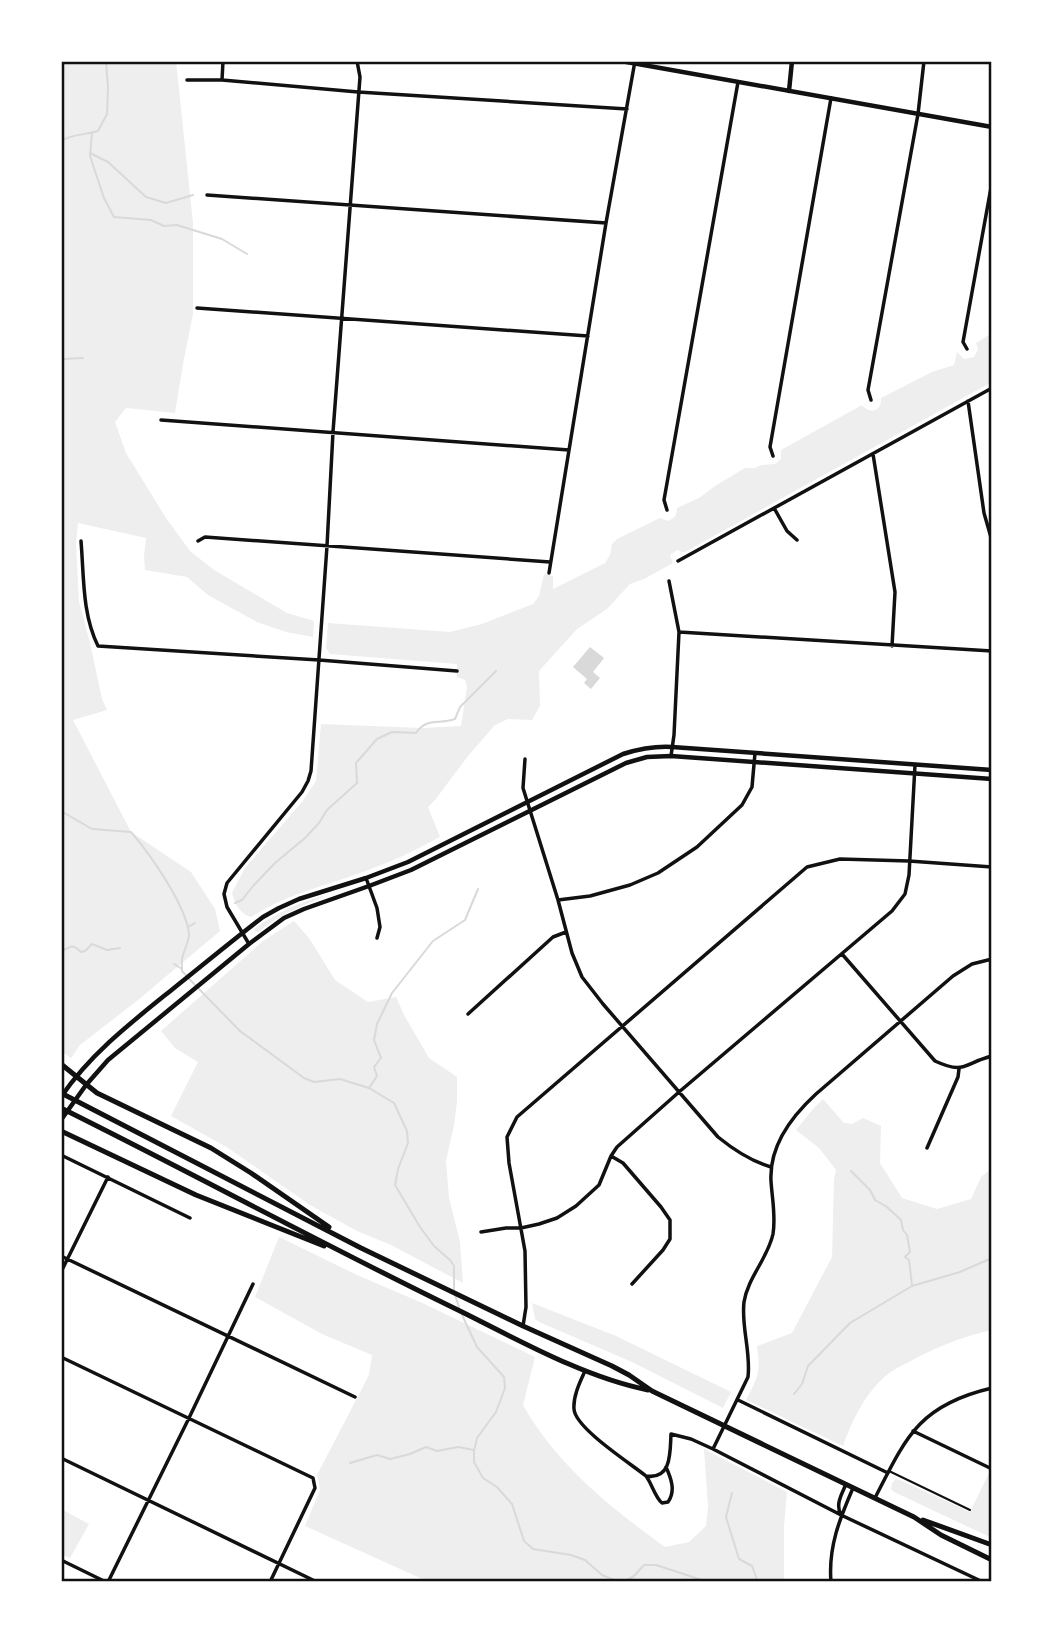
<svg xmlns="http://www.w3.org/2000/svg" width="1053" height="1643" viewBox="0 0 1053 1643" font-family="Inter,sans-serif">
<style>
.green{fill:#eee}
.water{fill:#d9d9d9}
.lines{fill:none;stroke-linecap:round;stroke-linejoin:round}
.stream{stroke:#d9d9d9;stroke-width:2}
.service{stroke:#111;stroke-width:2}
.minor{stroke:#111;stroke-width:3.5}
.tertiary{stroke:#111;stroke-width:4.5}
.secondary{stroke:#111;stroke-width:4.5}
.trunk{stroke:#111;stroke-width:5}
.neatline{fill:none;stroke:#111;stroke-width:2.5}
</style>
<rect width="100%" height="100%" fill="#fff"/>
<path class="green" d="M61,61h115l17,162v91l-10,50 -8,49 -49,-5 -11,14 11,31 40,65 24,33 24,19 73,43 27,8 -1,16 -27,-5 -29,-10 -49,-27 -21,-18 -42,-7 -1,-14 2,-18 -68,-15 -2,21 3,58 11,41 12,56 5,11 -34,10 58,112 60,40 24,37 5,22 -82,69 -58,45 -9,13 -10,-7z
M992,333v49l-307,170h-3l-5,-2 -7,5 3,8 -29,16 -14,5 -23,25 -30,20 -38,42 1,35 -8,14 -24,-1 -13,6 -27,31 -33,44 -7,7 12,30c-21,11 -42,22 -64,30 -42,17 -86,25 -125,50 -11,-3 -16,-13 -19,-24l13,-25 57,-66 14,-21 5,-57 101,4 39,-2 6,-39 -2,-7 -8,-3v-13l-127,-10 -4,-6 2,-25 122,9 32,-8 51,-20 6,-8 5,-22 9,2v13l52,-26 5,-8 2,-11 5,-5 43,-21 8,3c7,-3 9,-6 9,-13l22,-10 16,-12 30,-18h10l6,-3 14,-1 6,-5v-9l81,-45c8,10 20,6 19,-7l51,-26 22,-7 3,-13 7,7 10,-2 4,-8 -2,-6z
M323,896v1c-23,10 -45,19 -65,35l-3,-1v-3c21,-15 43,-25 68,-32z
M294,921l15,17 26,42 33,22 28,-5 8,18 25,43 28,19v25l-3,23 -8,36 3,37 11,44 3,41 -72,-38 -34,-14 -47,-26 -82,-57 -57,-32 27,-54 -23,-14 -14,-17 102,-90z
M823,1099l21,24 8,1 11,-6 18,8 -1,37 22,35 35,11 34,-10 10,-22 11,-9v162c-31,7 -58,18 -85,33 -7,3 -14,7 -19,11 -22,17 -36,47 -45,72l-97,-46c12,-23 15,-28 11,-54l35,-13 40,-76 2,-78 2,-9 -17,-22 -23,-18 17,-21z
M279,1237l78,38 63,27 115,55 -12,48c33,59 88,103 142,142l24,-5 17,-16 2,-20 -4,-57 83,43 -3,35v55h-355l-124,-56 15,-36 -3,-15 52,-100 3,-20 -50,-21 -67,-37z
M532,1303l84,33 115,56 -8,16 -91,-46 -93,-40 -4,-3z
M988,1475l4,2v61l-98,-46 -3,-3 1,-6 4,-4 4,1 70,32z
M61,1509l28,15 -19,34 -9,-4z"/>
<path class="water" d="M590,647l14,11 -11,14 7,6 -9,11 -7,-6 3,-4 -14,-12z"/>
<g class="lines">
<path class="stream" d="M92,133l-2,23 14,42 10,19 37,3 13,6 13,-1 45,14 25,15
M61,141c10,-7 25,-6 37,-10l9,-17 1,-26 -2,-27
M90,153l18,9 38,35 20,6 27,-8
M63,359l20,-1
M61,811l31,18 39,3c19,22 55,73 58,102 0,7 -4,14 -6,21 -2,5 -1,11 -1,16l13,14
M235,903l7,-3 11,-14 22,-23 30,-25 14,-15 8,-13 30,-27 -1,-20 21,-24 15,-7 24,1c11,-16 22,-8 39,-14l5,-12 36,-36
M188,927l7,-4
M61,951c11,-3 9,-9 20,1l4,-1 7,-7 15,6 13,-2
M174,964l8,5
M199,989l41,42 64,47 10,4 26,-3 29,9 25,15 13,28 1,12 -10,26 -3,16 25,42 14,19 17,15 3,5v24
M369,1088l8,-12 -3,-9 7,-9 -7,-18 3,-16 15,-31 41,-52 32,-21 13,-31
M851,1171l19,19 5,10 12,7 14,13 2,10 4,5 3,17 -5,5 4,3 3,25
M455,1295l4,12
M462,1315l15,32 27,30 1,11 -9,24 -19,26 -3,13v11l9,16 14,9 15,17 12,37 9,8 38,6 14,5 17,15 17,7
M794,1394l8,-10 6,-18 42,-43 62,-37 48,-14 32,-14
M350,1463l27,-8 13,4 20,-5 16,-7 11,4 21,-4 16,3
M732,1493l-6,24 13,42 13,7 6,16
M623,1582l11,-6 10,-11h12l52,17"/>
<path class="service" d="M889,1471l81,39"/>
<path class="minor" d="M187,80h35l136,12 269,17
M222,80l1,-19
M207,195l399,28
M197,308l391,28
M967,349l-4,-7 29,-160
M871,400l-3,-10 50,-276 6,-53
M968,401l16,112 8,28
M161,420l408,30
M873,454l22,138 -3,54
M773,456l-3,-9 61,-349
M774,508l13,23 10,9
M667,510l-3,-10 74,-418
M81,541c3,35 1,73 17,105l221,14 138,11
M198,541l7,-4 345,25
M678,561l314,-173
M549,573l57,-350 29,-162
M669,581l10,51 -5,103 -3,21
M679,632l313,19
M525,759l-2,29 35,112 14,53 10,24 21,27 115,133c16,13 32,24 53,30
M366,878l11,30 3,19 -3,11
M558,900l32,-4 40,-11 28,-12 39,-26 45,-42 10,-18 3,-34
M249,944l-22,-37 -3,-13 3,-11 75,-91 6,-11 3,-10 16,-225 6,-114 27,-355 -3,-16
M842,954l93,107c30,14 29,2 57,-5
M468,1014l85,-77 13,-5
M927,1148l31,-71 1,-8
M61,1155l129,63
M611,1156l12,7 38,44 9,13v19l-7,11 -31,34
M481,1232l25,-4h15l18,-4 18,-6 19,-12 23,-21 12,-29 6,-9 62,-55 213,-181 13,-17 4,-19 6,-110
M61,1256l294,141
M61,1272l47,-95
M523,1326l3,-19 -1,-56 -16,-88 -2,-26 10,-20 290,-250 33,-8 69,2 83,6
M61,1357l252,121 2,10 -45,94
M585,1371c-5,11 -12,25 -11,38 1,19 56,54 72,67 26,4 24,-24 25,-42l20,5 22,10 128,66 142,67
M738,1400l150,73
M913,1431l79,38
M713,1449l35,-72c3,-26 -7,-50 -4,-75 4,-25 24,-44 29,-68 3,-18 -1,-36 -2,-53 -2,-35 21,-65 45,-87l137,-118 19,-12 20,-5
M61,1458l256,124
M646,1476c6,8 9,21 16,27l6,-1c8,-11 3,-24 -2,-35
M875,1498c31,-61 44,-93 117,-110
M841,1515c-6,-11 1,-21 5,-31
M61,1560l45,22
M108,1582l81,-164 64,-134
M831,1582c-3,-35 9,-64 22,-94"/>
<path class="tertiary" d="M789,91l3,-30"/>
<path class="secondary" d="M621,61l371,66
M61,1097c30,-44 72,-76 113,-109 30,-24 59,-48 89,-71l16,-9 20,-9 67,-21 42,-16 215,-108c16,-5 32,-8 49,-7l320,23
M61,1120l25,-35 22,-25 141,-116 35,-26 20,-9 65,-23 42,-16 215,-107 21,-6 24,-1 321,23"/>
<path class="trunk" d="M61,1064l36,29 114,55 40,25 78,54
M61,1093l300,155 162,78 89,40 17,9 23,16 262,126 27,18 51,25
M61,1108c133,66 263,137 397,202 59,29 125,67 190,80
M61,1131l135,64 128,51
M923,1520l69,25"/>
</g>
<rect width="1053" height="1643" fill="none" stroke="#ffffff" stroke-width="126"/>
<rect x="63" y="63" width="927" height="1517" class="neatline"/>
</svg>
